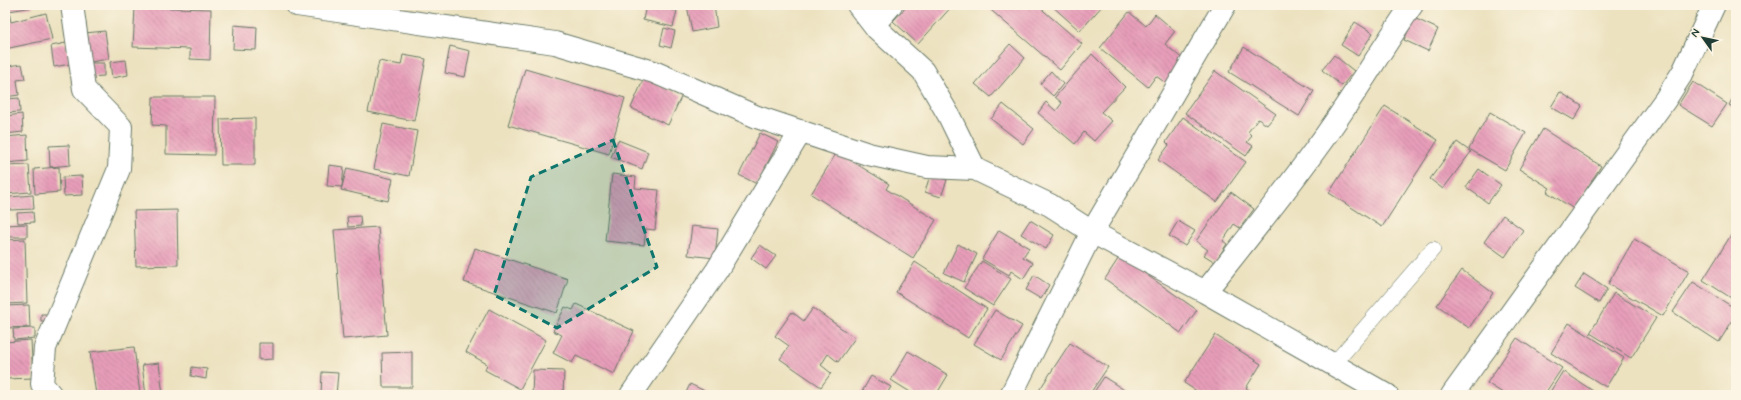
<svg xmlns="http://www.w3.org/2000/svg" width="1741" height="400" viewBox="0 0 1741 400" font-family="Mynerve,sans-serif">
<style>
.building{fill:url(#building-back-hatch)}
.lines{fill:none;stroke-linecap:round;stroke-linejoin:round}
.lane-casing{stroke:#677765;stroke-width:16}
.street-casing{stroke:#677765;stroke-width:24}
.lane{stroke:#fff;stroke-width:15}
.street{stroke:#fff;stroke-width:22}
.marked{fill:#0f766e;fill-opacity:0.2;stroke:#0f766e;stroke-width:3;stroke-dasharray:8 5;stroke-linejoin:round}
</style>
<defs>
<pattern id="building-back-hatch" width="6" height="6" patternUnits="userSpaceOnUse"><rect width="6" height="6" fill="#e89eb9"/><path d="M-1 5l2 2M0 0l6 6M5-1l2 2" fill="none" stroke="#bb8297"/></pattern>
</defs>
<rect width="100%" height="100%" fill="#fcf5e5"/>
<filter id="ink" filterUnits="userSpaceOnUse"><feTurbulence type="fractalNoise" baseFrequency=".025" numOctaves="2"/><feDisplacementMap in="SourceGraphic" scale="8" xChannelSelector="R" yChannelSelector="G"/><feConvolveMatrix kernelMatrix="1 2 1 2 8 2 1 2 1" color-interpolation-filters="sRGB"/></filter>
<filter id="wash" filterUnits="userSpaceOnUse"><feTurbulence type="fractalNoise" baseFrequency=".012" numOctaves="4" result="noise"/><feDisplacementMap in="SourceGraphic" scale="16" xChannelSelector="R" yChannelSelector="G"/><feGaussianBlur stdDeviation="0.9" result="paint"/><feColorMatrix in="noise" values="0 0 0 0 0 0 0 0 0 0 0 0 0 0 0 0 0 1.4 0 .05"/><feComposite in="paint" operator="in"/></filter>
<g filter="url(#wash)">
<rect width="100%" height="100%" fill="#ece2c0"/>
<g id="blocks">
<path class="building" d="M8,5h25v2l-24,4z
M646,5l31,6 -4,16 -30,-7z
M687,5h27l3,22 -25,5z
M908,5h45l-35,39 -25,-23z
M985,5h52l45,39 -22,26z
M1051,5h52l-23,26z
M135,7l76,2 -1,51 -20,-1v-10l-57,-2z
M9,12l2,10 35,-9 6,26 -47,10v-36z
M1129,12l17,14 9,-12 20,17 -10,13 20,17 -18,23 -11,-8 -8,11 -48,-39z
M1414,18l24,11 -10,22 -24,-11z
M1355,22l18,11 -15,23 -17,-11z
M234,25l23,2 -1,23 -23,-1z
M664,28l11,3 -4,17 -11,-3z
M105,31l4,28 -19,3 -5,-29z
M66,43l4,21 -16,3 -3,-21z
M1010,44l15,14 -34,39 -16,-13z
M450,46l20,5 -5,26 -20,-4z
M1244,47l70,44 -15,25 -70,-44z
M5,53h1l2,13 14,-2 3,15 -8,1 2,15 -14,2z
M1092,54l33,33 -24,25 11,9 -18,20 -10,-9 -9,12 -37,-31 8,-11 10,9 6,-8 -7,-6z
M403,55l23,4 -12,62 -46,-9 11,-51 22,4z
M1334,55l20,16 -12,15 -20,-16z
M126,60l2,15 -16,3 -2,-16z
M89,63h15v13l-15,1z
M525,69l100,29 -16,56 -101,-29z
M1051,71l12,13 -10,12 -13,-12z
M1215,71l61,43 -9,11 -9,-6 -10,13 4,4 -5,6 6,4 -7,10 -61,-43z
M644,78l38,17 -14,30 -37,-17z
M1693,82l34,22 -15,22 -34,-21z
M1560,92l22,14 -8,14 -23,-13z
M1736,92v17l-7,-4z
M153,97h62l-1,58 -48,-1v-28l-14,-1z
M19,98l1,14 -15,1v-14z
M1003,104l31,25 -11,15 -32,-25z
M1385,106l53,34 -56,87 -53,-34z
M1490,112l36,21 -21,37 -36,-21z
M22,114l1,18 -18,2v-18z
M1183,117l63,45 -29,40 -59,-42 11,-15 -3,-3z
M255,118v47h-34l-1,-46z
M383,124l34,7 -8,45 -35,-7z
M1543,129l58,37 -27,43 -27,-17 3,-4 -31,-19z
M760,133l18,9 -21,42 -18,-9z
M27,135l1,26 -23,2v-26z
M618,140l30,12 -6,17 -31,-12z
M1457,142l14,10 -28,37 -13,-10z
M69,145l1,20 -20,2 -1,-21z
M837,152l52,32 -3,5 50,31 -23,38 -102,-64z
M29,165l2,27 -26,2v-28z
M329,165l15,2 -2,20 -15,-1z
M59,167l1,25 -25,2 -1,-25z
M347,168l46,11 -5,22 -47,-11z
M1479,169l22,16 -13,18 -22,-16z
M612,174l24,3 -1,11 24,2 -4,40 -9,-1 -2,16 -39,-4z
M930,175l17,5 -6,17 -16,-5z
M82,176l1,19 -19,1 -1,-19z
M1231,192l23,17 -14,19 -6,-4 -11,17 4,3 -12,18 -11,-7 4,-5 -12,-9z
M33,195l1,14 -24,1 -1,-13z
M177,210l1,55 -42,1 -2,-55z
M33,212l1,10 -16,1 -1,-10z
M1503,215l20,15 -18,27 -21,-15z
M360,216l1,10 -13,1 -1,-10z
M1030,220l24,15 -8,14 -25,-15z
M1178,221l17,10 -10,15 -16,-10z
M27,224v13h-22v-12z
M692,226l26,3 -3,29 -27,-3z
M378,227l9,108 -44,4 -9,-109z
M1736,227v74l-33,-21z
M999,230l30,18 -6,9 10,6 -10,16 -12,-8 -2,4 -27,-16z
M25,239l2,64 -22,1v-64z
M1634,239l55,32 -26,45 -55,-32z
M958,244l19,10 -13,28 -20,-9z
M760,245l16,11 -10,13 -15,-11z
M475,248l93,31 -11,34 -93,-31z
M1120,256l77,54 -16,23 -76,-54z
M982,261l29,18 -18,27 -29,-18z
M915,262l72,47 -19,29 -72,-46z
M1462,270l31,23 -24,35 -32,-23z
M1584,274l23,15 -8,14 -24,-15z
M1034,275l15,10 -8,14 -15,-9z
M1693,282l43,27v6l-17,27 -46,-30z
M1614,293l42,25 -25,40 -41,-25z
M576,304l58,27 -20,43 -38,-18 -4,7 -19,-10 9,-18 -9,-4 12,-24 8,3z
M29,305l1,22 -25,1v-22z
M813,308l42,30 -17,24 -10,-8 -7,11 10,8 -10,14 -41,-28 9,-13 -14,-10 17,-24 12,9z
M489,309l57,31 -26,49 -35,-19 2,-6 -21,-12z
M995,310l27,16 -21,34 -27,-16z
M41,314h14v7h-14z
M1569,323l55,35 -18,29 -55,-34z
M35,328v10l-21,2 -1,-11z
M1215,335l46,29 -15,24 10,7h-53l-19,-12z
M1517,338l45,30 -18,27h-38l-19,-12z
M31,340l2,38 -28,1v-37z
M259,343h14v16l-14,1z
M1070,343l38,24 -19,28h-53z
M134,347l6,47 -44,1 -6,-43z
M908,351l40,24 -12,20h-21l-24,-15z
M412,352v35h-29l-1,-34z
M159,363l4,32h-17l-4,-30z
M192,367l15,2 -1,10 -15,-3z
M533,370l31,1 -1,24h-31z
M1563,371l36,24h-51z
M322,372l16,1 -2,22 -15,-1z
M871,376l20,11 -5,8h-26z
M1104,377l28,18h-40z
M690,384l23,11h-28z"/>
</g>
</g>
<g filter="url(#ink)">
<use href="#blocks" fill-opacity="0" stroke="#677765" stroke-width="1"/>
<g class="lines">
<g class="lane-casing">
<path id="lane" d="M1333,365l100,-116"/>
</g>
<g class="street-casing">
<path id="street" d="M297,5l258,38 99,29 103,45 111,37 59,13 48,2 75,36 42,27 113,60 182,103
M858,5l17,22 48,44 25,43 27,55
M875,27l2,-6 14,-16
M1205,292c38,-48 77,-96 113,-146 34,-46 62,-95 94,-141
M51,395l-9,-11 3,-36 74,-179 2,-42 -37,-38 -12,-84
M631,395l86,-125 84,-139
M1011,395l81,-163 133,-227
M1452,395l213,-295 18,-28 31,-67"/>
</g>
<use href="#lane" class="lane"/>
<use href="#street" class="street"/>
</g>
</g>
<path class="marked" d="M613,140l44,127 -100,61 -63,-33 37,-118z"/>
<rect width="1741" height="400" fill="none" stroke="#fcf5e5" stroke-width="20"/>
<g transform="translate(1703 38) rotate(303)" stroke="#fcf5e5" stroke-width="3" paint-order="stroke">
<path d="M0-3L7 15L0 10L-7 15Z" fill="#1f3d34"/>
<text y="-6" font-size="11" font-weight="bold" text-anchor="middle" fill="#1f3d34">N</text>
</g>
</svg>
